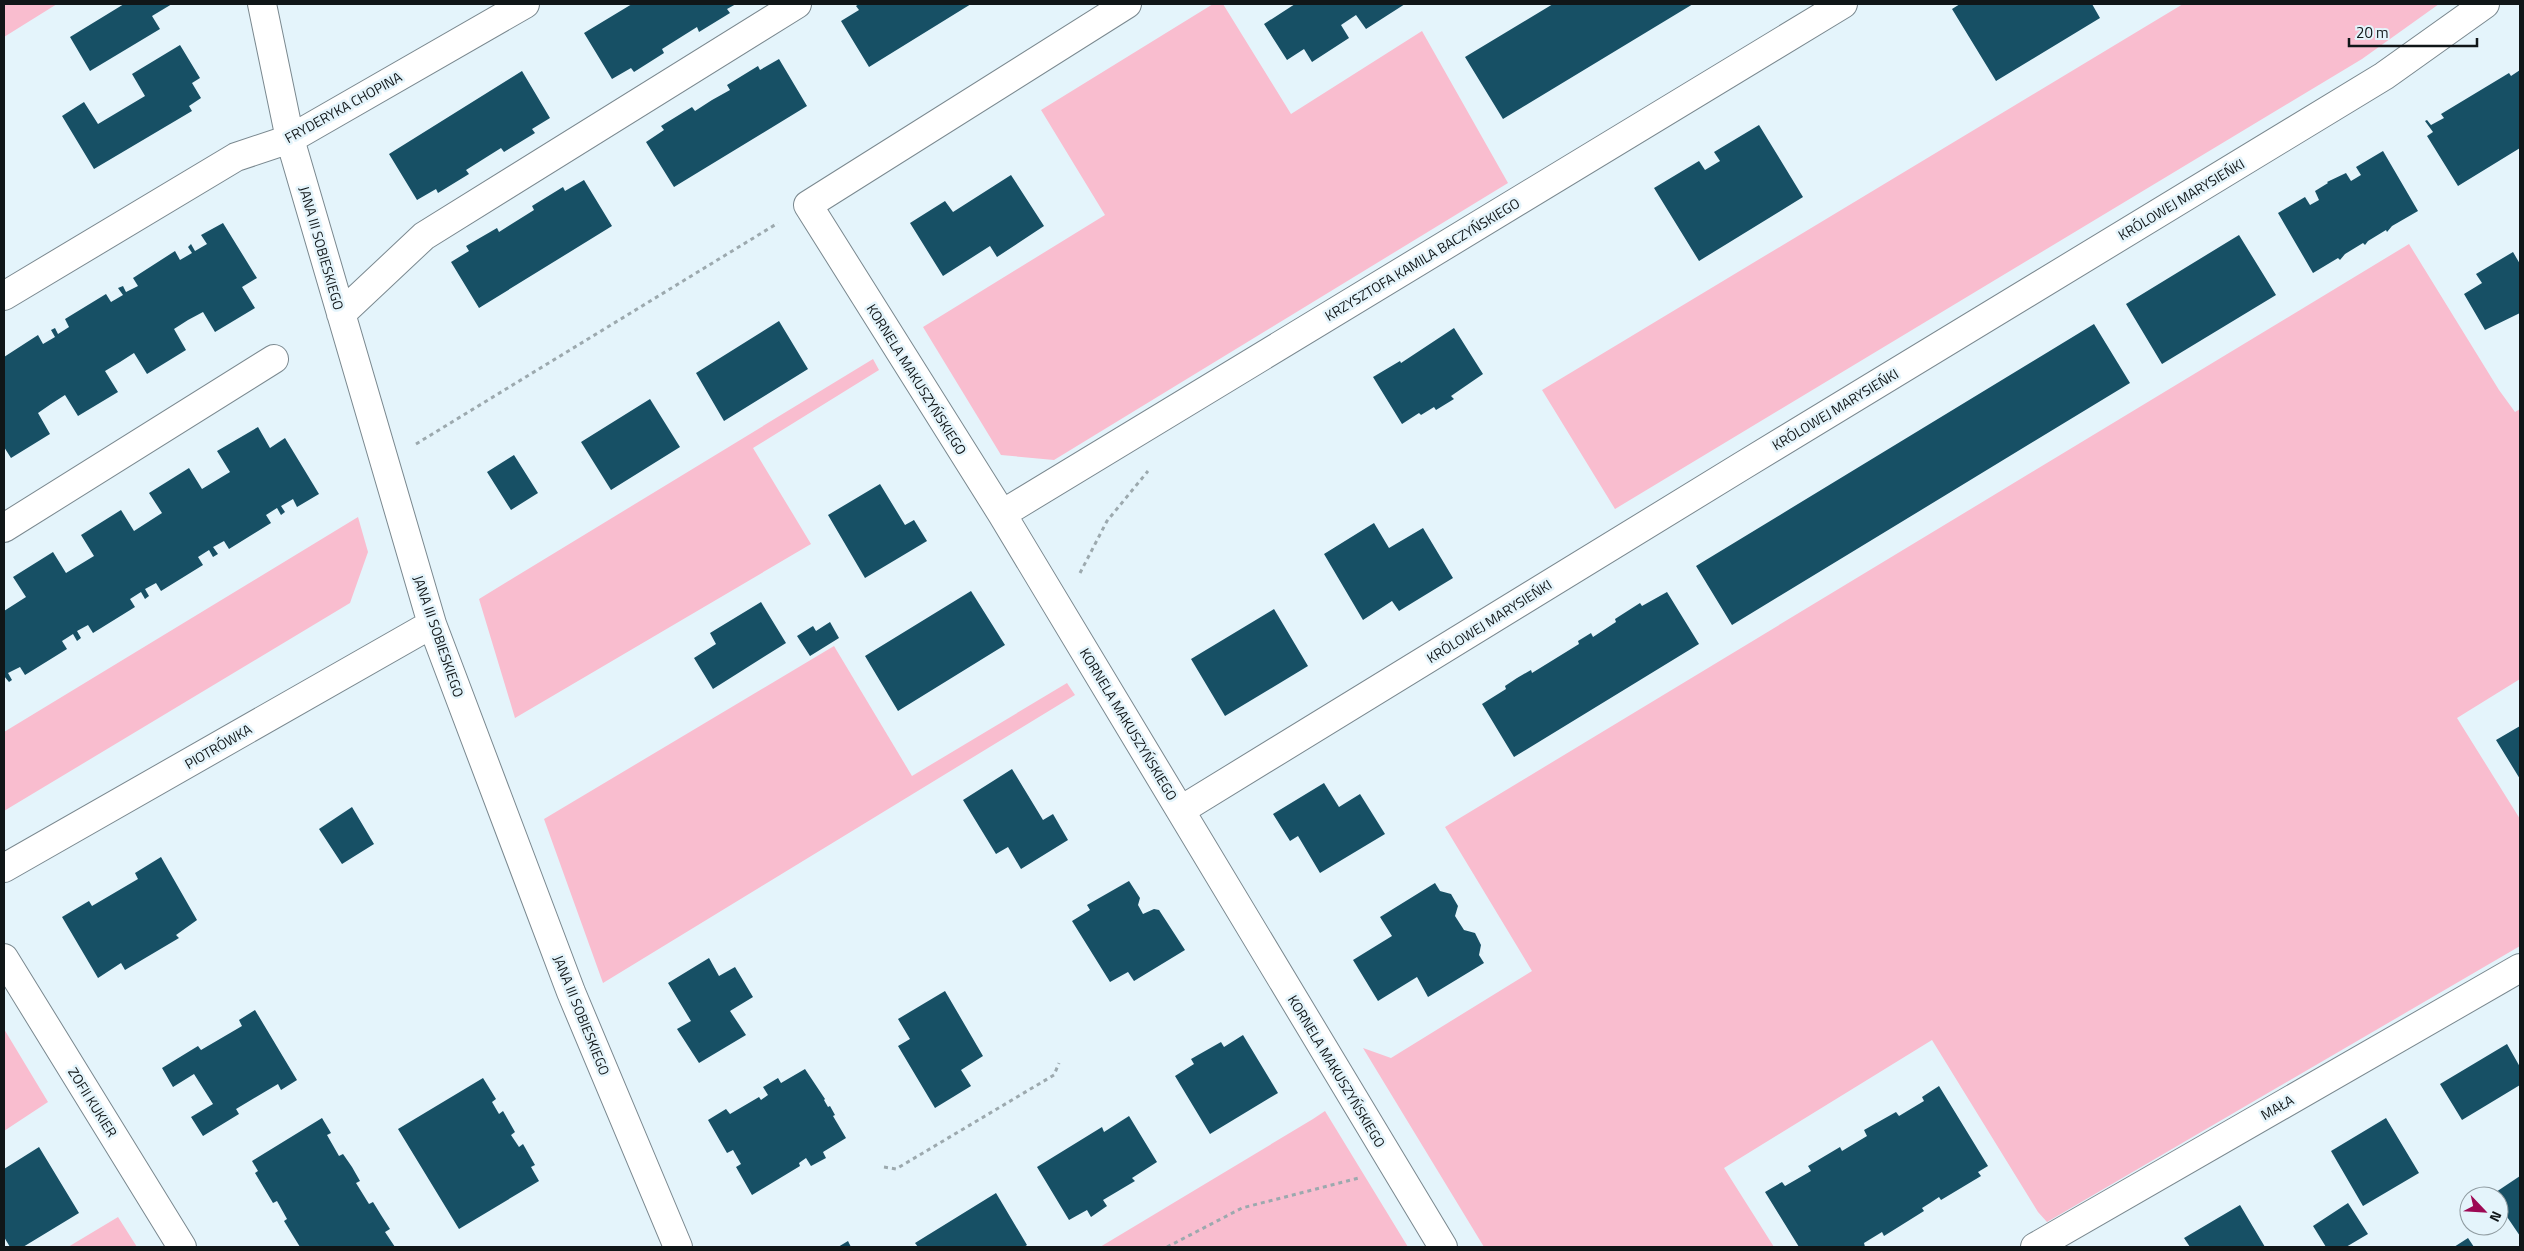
<svg xmlns="http://www.w3.org/2000/svg" width="2524" height="1251" viewBox="0 0 2524 1251" font-family="'Titillium Web',sans-serif">
<style>
.green{fill:#f9bdcf}
.building{fill:#175065}
.lines{fill:none;stroke-linecap:round;stroke-linejoin:round}
.minor-casing{stroke:#7a888f;stroke-width:30}
.path{stroke:#9ca9ae;stroke-width:3;stroke-dasharray:4 4;stroke-linecap:butt}
.minor{stroke:#fff;stroke-width:28}
.labels{text-anchor:middle;dominant-baseline:central;stroke-width:5;stroke-linejoin:round;paint-order:stroke}
.street-label{font-size:14px;fill:#101618;stroke:#e4f4fb}
</style>
<rect width="100%" height="100%" fill="#e4f4fb"/>
<path class="green" d="M4,4h53l-53,33z
M1213,4h10l68,110 131,-83 86,152 -454,277 -53,-5 -78,-128 182,-112 -64,-105z
M2183,4h256l-77,55 -747,450 -73,-119z
M2409,244l90,146 16,22 5,-3v270l-63,39 63,101v127l-473,276 -9,-10 -106,-172 -208,128 50,79h-290l-121,-199 28,10 141,-87 -87,-144z
M873,359l6,11 -126,78 58,96 -296,174 -36,-119z
M358,517l10,35 -18,51 -346,208v-79z
M834,646l78,130 155,-93 8,12 -472,288 -59,-164z
M4,1029l44,73 -44,29z
M1325,1111l83,136h-308l213,-128z
M118,1217l19,30h-69z"/>
<path class="building" d="M124,4h48l-20,12 8,13 -70,42 -20,-34z
M632,4h104l-9,5 3,4 -31,19 -2,-5 -35,22 2,4 -30,19 -3,-4 -19,11 -28,-46z
M859,4h112l-102,63 -28,-46 18,-11 -3,-4z
M1295,4h110l-39,25 -10,-14 -15,10 8,13 -37,24 -8,-13 -17,11 -23,-36z
M1553,4h140l-190,115 -38,-62z
M1960,4h132l8,14 -104,63 -44,-72z
M180,45l20,33 -8,5 9,15 -12,8 3,5 -98,58 -32,-53 22,-14 14,22 47,-28 -13,-22z
M779,59l28,47 -133,81 -28,-45 18,-12 -3,-4 31,-19 3,4 17,-11 18,-10 -3,-5 31,-19 2,4z
M2520,70v78l-62,38 -31,-50 6,-4 -8,-11 2,-1 4,5 13,-7 -3,-4 68,-41 2,3z
M522,71l28,47 -18,11 3,4 -31,19 -3,-4 -35,22 3,4 -31,19 -2,-4 -19,11 -28,-46z
M1759,125l44,72 -104,64 -45,-73 45,-27 6,9 15,-9 -6,-9z
M2383,151l35,60 -26,15 -5,6 -1,-2 -18,11 -3,4 -2,-2 -18,11 -5,6 -2,-2 -25,15 -35,-60 27,-16 5,8 9,-5 -4,-9 13,-8 -1,-1 19,-9 5,8 10,-6 -5,-8z
M1011,175l33,51 -47,31 -7,-11 -47,30 -33,-53 35,-22 8,11z
M584,180l28,46 -133,82 -28,-46 18,-11 -3,-5 31,-18 2,4 35,-22 -2,-4 31,-19 2,4z
M223,223l34,55 -15,9 13,21 -40,24 -12,-20 -15,8 -14,9 12,21 -39,24 -13,-21 -14,9 -15,9 13,21 -40,24 -13,-21 -14,9 -13,9 12,21 -39,24 -7,-11v-90l34,-22 5,9 12,-7 -4,-7 4,-2 3,6 11,-7 -4,-8 41,-25 5,8 12,-7 -5,-7 5,-2 3,6 12,-6 -5,-8 42,-27 5,9 12,-7 -4,-6 3,-3 4,7 12,-7 -6,-9z
M2239,235l37,60 -114,69 -36,-60z
M2513,252l7,12v49l-35,17 -21,-36 18,-11 -6,-9z
M779,321l29,48 -84,52 -28,-48z
M2094,324l36,59 -398,242 -36,-59z
M1454,328l29,46 -32,22 3,3 -18,11 -2,-3 -13,8 -2,-2 -17,11 -29,-47 27,-16 1,2z
M650,399l30,48 -69,43 -30,-48z
M258,427l12,21 15,-10 34,56 -22,13 -4,-8 -12,7 4,6 -4,3 -4,-7 -11,7 5,8 -42,26 -5,-8 -11,6 5,7 -5,3 -4,-7 -11,7 5,8 -42,26 -5,-8 -11,6 4,7 -4,3 -4,-7 -11,7 5,8 -42,26 -5,-8 -11,6 4,7 -4,3 -4,-7 -11,7 5,8 -42,26 -5,-8 -12,6 4,7 -3,2 -5,-6v-65l22,-14 -13,-20 40,-25 13,21 28,-17 -13,-21 40,-25 13,21 28,-18 -13,-20 40,-25 13,21 28,-17 -13,-21z
M514,455l24,38 -27,17 -24,-38z
M880,484l25,41 9,-5 13,21 -62,37 -37,-63z
M1374,523l15,25 34,-20 30,50 -54,33 -7,-10 -29,19 -39,-66z
M971,591l34,54 -107,66 -33,-55z
M1667,592l32,52 -185,113 -32,-53 24,-15 -1,-3 12,-8 14,-8 1,3 47,-29 -1,-3 13,-8 2,4 23,-15 -1,-3 25,-16 2,3z
M761,602l25,41 -73,46 -19,-31 22,-14 -6,-11z
M1274,609l34,57 -83,50 -34,-57z
M830,622l9,16 -29,18 -13,-20 16,-10 3,5z
M2520,726v53l-24,-39z
M1012,769l31,51 10,-6 15,26 -47,29 -13,-22 -12,7 -33,-54z
M1324,783l15,24 21,-13 25,40 -65,39 -22,-37 -8,5 -17,-27z
M352,807l22,37 -32,20 -23,-35z
M161,857l36,63 -21,15 3,3 -54,32 -4,-7 -23,15 -36,-61 27,-16 3,5 46,-27 -3,-6z
M1129,881l11,17 -2,7 5,9 11,-5 5,1 26,40 -51,31 -6,-9 -18,10 -38,-61 18,-11 -3,-5z
M1435,883l5,8 11,3 7,12 -3,10 9,14 11,3 6,12 -2,10 5,8 -56,34 -11,-20 -39,24 -25,-41 39,-24 -12,-19z
M709,958l10,18 16,-9 18,30 -23,14 16,24 -47,28 -22,-34 14,-8 -23,-38z
M945,991l38,65 -22,14 10,16 -36,22 -37,-62 12,-7 -12,-20z
M255,1010l42,70 -16,10 -3,-6 -42,25 3,5 -36,22 -12,-19 22,-13 -19,-30 -21,13 -11,-19 36,-22 3,4 41,-24 -3,-6z
M1243,1035l35,58 -68,41 -35,-58 19,-12 -3,-5 30,-17 3,5z
M2507,1044l13,23v18l-58,35 -22,-36z
M805,1069l20,30 -1,1 4,7 2,-1 5,9 -2,1 13,22 -23,14 3,6 -15,8 -5,-8 -7,5 1,3 -48,29 -16,-28 5,-3 -8,-14 -6,3 -19,-33 18,-11 4,5 29,-17 2,3 7,-5 -5,-8 15,-9 3,5z
M483,1078l13,21 -4,3 7,12 4,-3 12,21 -4,3 8,12 4,-3 12,21 -4,2 8,14 -80,48 -61,-100z
M1939,1086l49,80 -10,6 3,4 -40,24 -2,-3 -9,6 -8,5 2,3 -40,25 -2,-4 -18,11 1,4h-66l-34,-55 17,-10 3,4 26,-15 -3,-5 32,-19 2,4 25,-15 -3,-6 32,-18 3,4 25,-15 -2,-4z
M1129,1116l28,46 -25,16 3,3 -32,19 4,6 -16,11 -4,-7 -18,10 -32,-53 65,-40 2,5z
M322,1118l9,15 -4,2 12,21 4,-2 9,13 8,14 -4,2 13,21 4,-2 8,13 9,14 -5,3 10,15h-95l-16,-26 3,-2 -10,-18 -4,2 -18,-30 3,-2 -6,-10z
M2386,1118l33,55 -56,33 -32,-55z
M39,1147l40,66 -56,34h-13l-6,-10v-68z
M2520,1176v60l-21,-31v-9h-9z
M996,1193l31,52 -3,2h-106l-3,-4z
M2348,1203l20,31 -22,13h-20l-13,-21z
M2240,1205l25,42h-75l-6,-9z
M2468,1238l6,9h-20z
M848,1241l3,6h-13z"/>
<g class="lines">
<g class="minor-casing">
<path id="minor" d="M262,4l28,135 142,485 139,368 107,255
M1127,4l-319,201 194,309 441,733
M4,296l232,-139 54,-18 235,-135
M341,314l83,-78 373,-232
M1002,514l841,-510
M4,528l270,-169
M1181,810l561,-344 642,-390 101,-72
M4,868l428,-244
M4,958l178,289
M2035,1247l485,-279"/>
</g>
<path class="path" d="M416,444l362,-221
M1080,573l27,-52 41,-50
M884,1167l12,2 158,-94 5,-12
M1167,1247l75,-39 117,-30"/>
<use href="#minor" class="minor"/>
</g>
<g class="labels">
<g class="street-label">
<text transform="translate(343 107) rotate(-29)">FRYDERYKA CHOPINA</text>
<text transform="translate(2181 199) rotate(-31)">KRÓLOWEJ MARYSIEŃKI</text>
<text transform="translate(322 248) rotate(74)">JANA III SOBIESKIEGO</text>
<text transform="translate(1422 259) rotate(-31)">KRZYSZTOFA KAMILA BACZYŃSKIEGO</text>
<text transform="translate(917 379) rotate(58)">KORNELA MAKUSZYŃSKIEGO</text>
<text transform="translate(1835 409) rotate(-31)">KRÓLOWEJ MARYSIEŃKI</text>
<text transform="translate(1489 621) rotate(-32)">KRÓLOWEJ MARYSIEŃKI</text>
<text transform="translate(439 636) rotate(71)">JANA III SOBIESKIEGO</text>
<text transform="translate(1129 724) rotate(59)">KORNELA MAKUSZYŃSKIEGO</text>
<text transform="translate(218 746) rotate(-30)">PIOTRÓWKA</text>
<text transform="translate(582 1015) rotate(68)">JANA III SOBIESKIEGO</text>
<text transform="translate(1337 1071) rotate(59)">KORNELA MAKUSZYŃSKIEGO</text>
<text transform="translate(93 1102) rotate(58)">ZOFII KUKIER</text>
<text transform="translate(2277 1107) rotate(-30)">MAŁA</text>
</g>
</g>
<rect width="2524" height="1251" fill="none" stroke="#101618" stroke-width="10"/>
<g transform="translate(2484 1211) rotate(115)"><circle r="24" fill="#e4f4fb" stroke="#8f9ba0"/>
<path d="M0-4L9 19L0 12L-9 19Z" fill="#9d0954"/>
<text y="-8" font-size="14" font-weight="bold" text-anchor="middle" fill="#101618">N</text>
</g>
<path d="M2349 38v8h128v-8" fill="none" stroke="#101618" stroke-width="2.5"/>
<text x="2356" y="38" font-size="15" fill="#101618" stroke="#e4f4fb" stroke-width="4" paint-order="stroke">20 m</text>
</svg>
